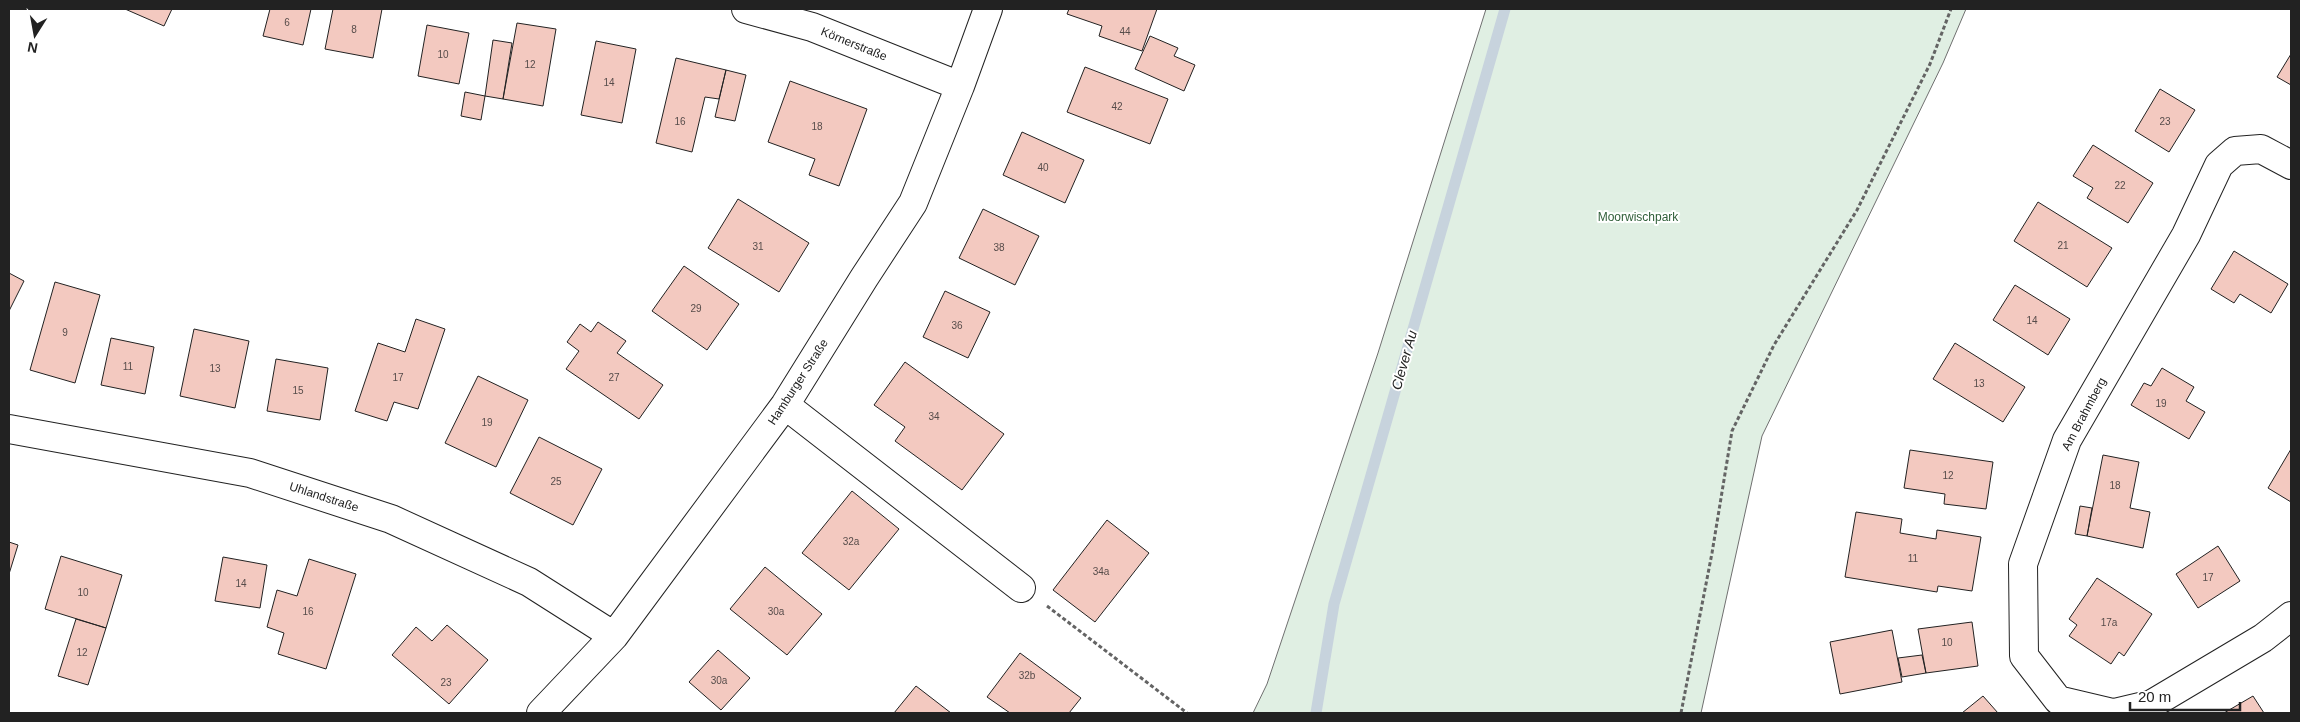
<svg xmlns="http://www.w3.org/2000/svg" width="2300" height="722" viewBox="0 0 2300 722" font-family="Helvetica,sans-serif">
<style>
.green{fill:#e0efe3;stroke:#6f6f6f}
.lines{fill:none;stroke-linecap:round;stroke-linejoin:round}
.stream{stroke:#c7d3dd;stroke-width:11}
.building{fill:#f3c9c0;stroke:#222}
.minor-casing{stroke:#222;stroke-width:30}
.path{stroke:#646464;stroke-width:3;stroke-dasharray:4 2.5;stroke-linecap:butt}
.minor{stroke:#fff;stroke-width:28}
.labels{text-anchor:middle;dominant-baseline:central;stroke-width:4;stroke-linejoin:round;paint-order:stroke}
.number-label{font-size:10px;fill:#564c4a}
.street-label{font-size:12px;fill:#222;stroke:#fff}
.park-label{font-size:12px;fill:#2f5e38;stroke:#fff}
.water-label{font-size:14px;font-style:italic;fill:#222;stroke:#fff}
</style>
<rect width="100%" height="100%" fill="#fff"/>
<path class="green" d="M1486,9h480l-23,54 -181,373 -61,277h-448l14,-29 111,-331z"/>
<g class="lines">
<path class="stream" d="M1316,713l18,-109 171,-595"/>
</g>
<path class="building" d="M125,9h47l-8,17z
M270,9h41l-8,36 -40,-9z
M333,9h49l-9,49 -48,-9z
M1069,9h88l-15,42 -43,-15 3,-10 -35,-12z
M517,23l39,6 -13,77 -40,-7z
M427,25l42,8 -10,51 -41,-8z
M1150,36l28,12 -4,8 21,9 -11,26 -49,-22z
M493,40l19,3 -9,56 -18,-3z
M596,41l40,8 -14,74 -41,-8z
M2291,54v31l-14,-8z
M676,58l50,12 -7,29 -14,-2 -13,55 -36,-9z
M1085,67l83,32 -18,45 -83,-32z
M726,70l20,5 -11,46 -20,-4z
M790,81l77,28 -28,77 -30,-11 6,-16 -47,-17z
M2160,89l35,21 -26,42 -34,-21z
M465,92l20,4 -4,24 -20,-4z
M1022,132l62,28 -19,43 -62,-28z
M2093,145l60,38 -25,40 -41,-25 6,-10 -20,-12z
M738,199l71,44 -30,49 -71,-44z
M2038,202l74,46 -25,39 -73,-46z
M983,209l56,27 -24,49 -56,-27z
M2234,251l54,33 -17,29 -31,-19 -6,9 -23,-14z
M684,266l55,38 -32,46 -55,-39z
M9,273l15,8 -15,30z
M55,282l45,13 -25,88 -45,-13z
M2015,285l55,34 -22,36 -55,-35z
M945,291l45,21 -22,46 -45,-21z
M416,319l29,10 -27,80 -24,-7 -7,19 -32,-10 23,-68 27,9z
M598,322l28,19 -9,12 46,32 -24,34 -73,-50 13,-18 -12,-9 13,-18 11,8z
M194,329l55,12 -14,67 -55,-12z
M111,338l43,9 -9,47 -44,-9z
M1955,343l70,44 -22,35 -70,-43z
M276,359l52,9 -8,52 -53,-9z
M905,362l99,72 -42,56 -67,-49 10,-14 -31,-22z
M2162,368l32,19 -8,14 19,11 -16,27 -58,-34 13,-22 7,3z
M478,376l50,24 -32,67 -51,-24z
M539,437l63,32 -29,56 -63,-32z
M2291,449v53l-23,-14z
M1910,450l83,12 -7,47 -42,-5 1,-10 -41,-6z
M2103,455l36,7 -9,46 20,4 -7,36 -56,-12z
M852,491l47,38 -50,61 -47,-37z
M2080,506l12,2 -5,28 -12,-2z
M1856,512l46,7 -2,14 36,6 1,-9 44,7 -9,54 -34,-5 -1,6 -92,-15z
M1107,520l42,33 -54,69 -42,-32z
M9,542l9,3 -9,29z
M2218,546l22,35 -42,27 -22,-34z
M61,556l61,19 -16,53 -61,-19z
M223,557l44,8 -7,43 -45,-7z
M309,559l47,15 -30,95 -48,-15 6,-21 -17,-6 10,-37 20,6z
M765,567l57,47 -35,41 -57,-46z
M2097,578l55,36 -28,42 -5,-4 -8,12 -42,-28 8,-11 -8,-6z
M76,619l30,9 -18,57 -30,-9z
M1972,622l6,44 -52,7 -8,-44z
M447,625l41,35 -39,44 -57,-49 24,-28 16,14z
M1892,630l10,52 -62,12 -10,-52z
M718,650l32,28 -29,32 -32,-28z
M1020,653l61,45 -12,15h-59l-23,-16z
M1922,655l4,18 -24,4 -4,-19z
M916,686l35,27h-57z
M1983,696l15,17h-36z
M2253,696l11,17h-40z"/>
<g class="lines">
<g class="minor-casing">
<path id="minor" d="M746,9l66,18 148,59
M785,405l236,183
M9,429l241,44 141,46 138,63 85,54
M541,713l73,-77 171,-231 79,-127 49,-75 47,-117 28,-77
M2113,713l-55,-13 -34,-44 -1,-92 44,-124 119,-205 33,-70 16,-14 26,-2 30,16
M2114,713l38,-9 111,-66 28,-22"/>
</g>
<path class="path" d="M1047,606l140,107
M1681,713l31,-160 20,-122 42,-86 83,-135 73,-146 21,-55"/>
<use href="#minor" class="minor"/>
</g>
<g class="labels">
<g class="number-label">
<text x="287" y="22">6</text>
<text x="354" y="29">8</text>
<text x="1125" y="31">44</text>
<text x="443" y="54">10</text>
<text x="530" y="64">12</text>
<text x="609" y="82">14</text>
<text x="1117" y="106">42</text>
<text x="680" y="121">16</text>
<text x="2165" y="121">23</text>
<text x="817" y="126">18</text>
<text x="1043" y="167">40</text>
<text x="2120" y="185">22</text>
<text x="2063" y="245">21</text>
<text x="758" y="246">31</text>
<text x="999" y="247">38</text>
<text x="696" y="308">29</text>
<text x="2032" y="320">14</text>
<text x="957" y="325">36</text>
<text x="65" y="332">9</text>
<text x="128" y="366">11</text>
<text x="215" y="368">13</text>
<text x="398" y="377">17</text>
<text x="614" y="377">27</text>
<text x="1979" y="383">13</text>
<text x="298" y="390">15</text>
<text x="2161" y="403">19</text>
<text x="934" y="416">34</text>
<text x="487" y="422">19</text>
<text x="1948" y="475">12</text>
<text x="556" y="481">25</text>
<text x="2115" y="485">18</text>
<text x="851" y="541">32a</text>
<text x="1913" y="558">11</text>
<text x="1101" y="571">34a</text>
<text x="2208" y="577">17</text>
<text x="241" y="583">14</text>
<text x="83" y="592">10</text>
<text x="308" y="611">16</text>
<text x="776" y="611">30a</text>
<text x="2109" y="622">17a</text>
<text x="1947" y="642">10</text>
<text x="82" y="652">12</text>
<text x="1027" y="675">32b</text>
<text x="719" y="680">30a</text>
<text x="446" y="682">23</text>
</g>
<g class="street-label">
<text transform="translate(854 44) rotate(22)">Körnerstraße</text>
<text transform="translate(798 382) rotate(-57)">Hamburger Straße</text>
<text transform="translate(2084 414) rotate(-62)">Am Brahmberg</text>
<text transform="translate(324 497) rotate(18)">Uhlandstraße</text>
</g>
<g class="park-label">
<text x="1638" y="217">Moorwischpark</text>
</g>
<g class="water-label">
<text transform="translate(1404 360) rotate(-74)">Clever Au</text>
</g>
</g>
<rect width="2300" height="722" fill="none" stroke="#222222" stroke-width="20"/>
<g transform="translate(35 35) rotate(191)" stroke="#ffffff" stroke-width="4" paint-order="stroke">
<path d="M0-4L9 19L0 12L-9 19Z" fill="#222222"/>
<text y="-8" font-size="14" font-weight="bold" text-anchor="middle" fill="#222222">N</text>
</g>
<path d="M2130 702v8h110v-8" fill="none" stroke="#222222" stroke-width="2.5"/>
<text x="2138" y="702" font-size="15" fill="#222222" stroke="#ffffff" stroke-width="4" paint-order="stroke">20 m</text>
</svg>
